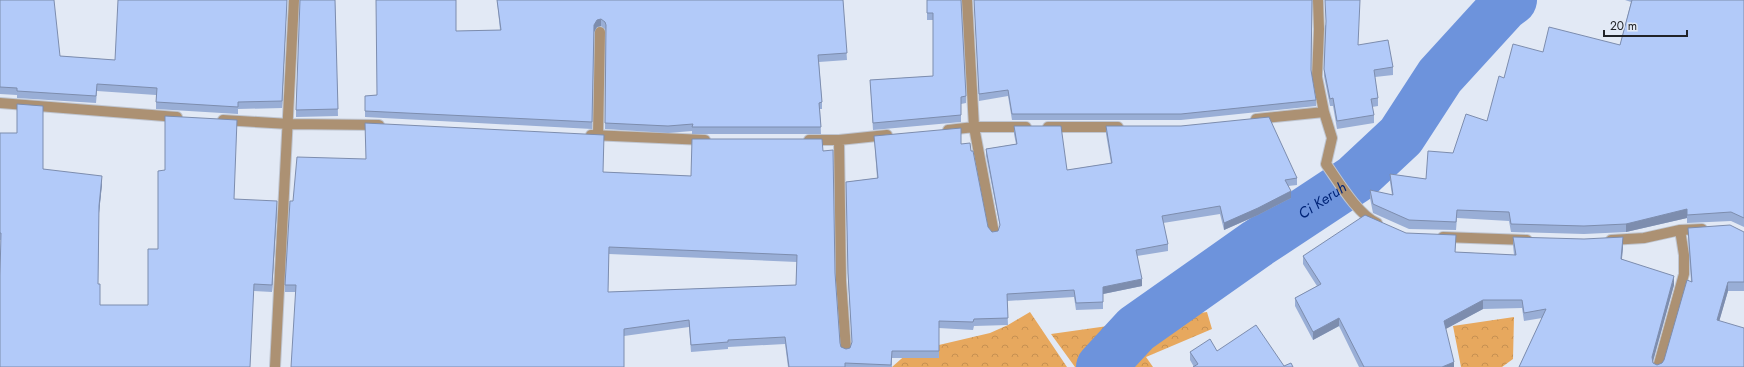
<svg xmlns="http://www.w3.org/2000/svg" width="1744" height="367" viewBox="0 0 1744 367" font-family="Jost,sans-serif">
<style>
.forest{fill:url(#forest-crowns)}
.lines{fill:none;stroke-linecap:round;stroke-linejoin:round}
.river{stroke:#6d93dc;stroke-width:50}
.lane-casing{stroke:#bfc5d0;stroke-width:12}
.street-casing{stroke:#bfc5d0;stroke-width:12}
.lane{stroke:#ac9173;stroke-width:10}
.street{stroke:#ac9173;stroke-width:10}
.wall{fill:#99aed6;fill-rule:evenodd}
.shaded-wall{fill:#7d8dae}
.building{fill:#b2caf9;stroke:#7d8dae;fill-rule:evenodd}
.labels{text-anchor:middle;dominant-baseline:central;stroke-width:3;stroke-linejoin:round;paint-order:stroke}
.water-label{font-size:15px;font-style:italic;fill:#012477;stroke:#e2e9f5}
</style>
<defs>
<pattern id="forest-crowns" width="20" height="18" patternUnits="userSpaceOnUse"><rect width="20" height="18" fill="#e7a85e"/><path d="M2 6a3 3 0 1 1 6 0M12 15a3 3 0 1 1 6 0" fill="none" stroke="#c69052"/></pattern>
</defs>
<rect width="100%" height="100%" fill="#e2e9f5"/>
<path class="forest" d="M1030,312l37,55h-175l17,-15 81,-19 18,-8z
M1207,312l5,17 -66,28 7,10h-78l-24,-33z
M1514,317l-1,42 -11,8h-41l-8,-41z"/>
<g class="lines">
<path class="river" id="s1" d="M1101,367l35,-38 122,-86 97,-64 46,-43 39,-60 64,-70 8,-6"/>
<g class="lane-casing">
<path id="lane" d="M598,136l2,-104"/>
</g>
<g class="street-casing">
<path id="street" d="M967,0l7,127 20,106
M1318,0l1,29 -2,48 7,35 8,26 -6,26c12,17 32,51 51,59
M0,103l177,14
M1256,119l68,-7
M223,120l66,4 90,1
M1048,127h70
M948,130l26,-3h52
M591,135l114,5
M809,140h30l48,-5
M839,140l2,140 5,70
M1443,237l84,3
M1611,240l33,-2 36,-8 22,-1
M275,367l19,-367
M1658,367l26,-93v-19l-4,-25"/>
</g>
<use href="#lane" class="lane"/>
<use href="#street" class="street"/>
</g>
<path class="wall" d="M0,0l60,56 55,4 172,-60 -5,108 -44,1v5l-82,-5v-14l-59,-4 -1,12 -79,-5v-3l-17,-1z
M335,0l3,116 -42,1v-7z
M497,0h346l4,60 -28,2 3,40v7h-2l1,25h-129v-3l-24,2 -63,-4 1,-97 -1,-3 -4,-3 -4,1 -3,5 -2,97 -227,-12v-21l12,-1 79,-64 44,-1z
M927,0h34l5,96v7l-5,1v18l-88,8 -3,-50 63,-4v-56h-6z
M974,0h338l-1,71 5,29v6l-135,14h-169l-4,-24 -29,5z
M1625,0h119v227l-13,-6 -44,2v-5l-61,14 -42,2 -73,-2 -2,-11 -52,-3 -1,12 -47,-1 -36,-16 -3,-15v-8l22,5 -2,-13v-8l36,5 61,-58 17,-43 39,-26 77,-7 11,-43z
M1325,25l33,20 35,22v8l-18,2 3,21v8l-6,1 2,8v8l-37,6 -4,-23h-3l-6,-30z
M1014,126l53,44 44,-7 -5,-29v-8l191,52v7l-9,1 3,12 -33,17 -34,15 -4,-16 -57,9 5,21v7l-31,5 5,30 -39,8v15l-27,1 -2,-13 -67,4 1,24 -34,1 -1,4 -34,-2v30h-47v9h-104l-3,-23 -57,3v2l-37,3 -2,-25 -65,9 -329,-44h-10v-7l8,-84 310,-29 88,4 144,97 5,70 1,4 5,2 4,-1 2,-5 -4,-63 -2,-98 31,-4 -3,-42 87,8 10,7 17,76 4,5 6,-1 2,-4 -14,-71v-7l30,-5 -2,-10zM609,254l188,8 -1,23 -188,7z
M0,133l43,36 59,15 -3,29 -1,71 2,21h48l10,-56 77,-50 42,9 -5,84 -18,-1 -254,76 1,-127h-1z
M1688,228l56,4v59h-16l-9,30 25,46h-225l23,-49 -18,3 -2,-13 -39,1 -38,20 9,38h-95l-20,-41 -26,14 -18,-34v-8l22,-12 -14,-22v-8l103,-23 50,10 -1,9 59,3 -1,-10v-8l110,9 -1,13 52,26 -21,76v2l4,2 5,-2 2,-3 27,-78 -3,-46z
M1217,351l67,15 -90,1 -4,-7v-8z"/>
<path class="shaded-wall" d="M287,0l-5,108v-7z
M601,19v7l-4,1 -3,5 -2,97 2,-104 3,-5z
M102,176v8l-3,29v-7z
M1291,191v7l-33,17 -34,15v-7z
M277,201v7l-5,84v-7z
M1687,209v9l-61,14v-8z
M1623,237v9l-2,22v-9z
M1674,276v9l-22,80v-8z
M1142,279v7l-39,8v-7z
M1728,282v9l-11,38v-9z
M1483,300v9l-39,21v-9z
M1339,318v8l-26,14v-8z
M1454,362v5h-12z"/>
<path class="building" d="M0,0h54l6,56 55,4 3,-60h169l-5,101 -44,1v5l-82,-5 1,-14 -60,-4 -1,12 -79,-5v-3l-17,-1z
M300,0h35l3,109 -42,1z
M376,0h80v31l45,-1 -4,-30h346l4,53 -29,2 4,47 -3,1 2,24h-129l1,-3 -25,2 -63,-3 1,-98 -1,-3 -4,-3 -4,1 -3,5 -2,97 -227,-11v-15l12,-1z
M927,0h34l5,96 -5,1v18l-88,8 -3,-43 63,-4v-63h-6z
M974,0h338l-1,70 5,30 -135,14h-169l-4,-24 -29,4z
M1325,0h35l-2,45 30,-5 5,27 -19,3 4,28 -7,1 3,16 -37,6 -4,-23 -3,1 -6,-30 2,-48z
M1632,0h112v218l-13,-6 -44,3v-6l-61,15 -42,2 -73,-2 -2,-12 -52,-2 -1,12 -47,-2 -36,-16 -3,-14 23,5 -3,-21 36,5 2,-28 25,2 13,-39 21,7 12,-45 5,2 9,-34 30,8 6,-25 71,18z
M17,104l26,2v63l59,7 -3,30 -1,78h2v21h48v-56h10v-78l7,-1v-54l72,4 -3,79 43,2 -5,84 -18,-1 -4,83h-250v-92l1,-42h-1v-100h17z
M1269,117l28,61 -12,2 6,11 -33,17 -34,15 -4,-17 -58,10 6,28 -32,6 6,29 -39,8v15l-27,1 -2,-13 -67,4 1,24 -34,1 -1,3 -34,-1v30h-47l-1,14 -46,-2v4h-56l-4,-30 -57,3v2l-37,3 -2,-25 -65,9v38h-333l5,-82h-11l5,-84h3l4,-44 69,2 -1,-36 239,12 -1,37 88,4 1,-37h130l1,12 10,-1 2,123 5,70 1,4 5,2 4,-1 2,-6 -4,-69 -2,-91 32,-4 -4,-42 87,-8v16l9,-1 1,8h2l15,76 4,5 6,-1 2,-6 -14,-76 31,-5 -3,-18h47l6,44 45,-7 -6,-37h75zM609,247l188,8 -1,30 -188,7z
M1365,215l41,18 50,2 -1,17 61,3 -3,-18 71,2 39,-2 -2,22 53,17 -22,81 1,6 4,2 5,-2 2,-3 23,-80 5,2 -4,-54 42,-3 14,7v50h-16l-11,38 27,8v39h-225l27,-58 -22,4 -2,-13h-39l-39,21 10,41 -12,5h-78l-25,-49 -26,14 -18,-34 26,-14 -18,-28z
M1256,325l28,41 7,-3 2,4h-100l5,-3 -8,-12 20,-13 7,12z"/>
<g class="labels">
<g class="water-label">
<text stroke="none"><textPath href="#s1" startOffset="278">Ci Keruh</textPath></text>
</g>
</g>
<path d="M1604 30v6h83v-6" fill="none" stroke="#212328" stroke-width="2"/>
<text x="1610" y="30" font-size="12" fill="#212328" stroke="#e2e9f5" stroke-width="3" paint-order="stroke">20 m</text>
</svg>
